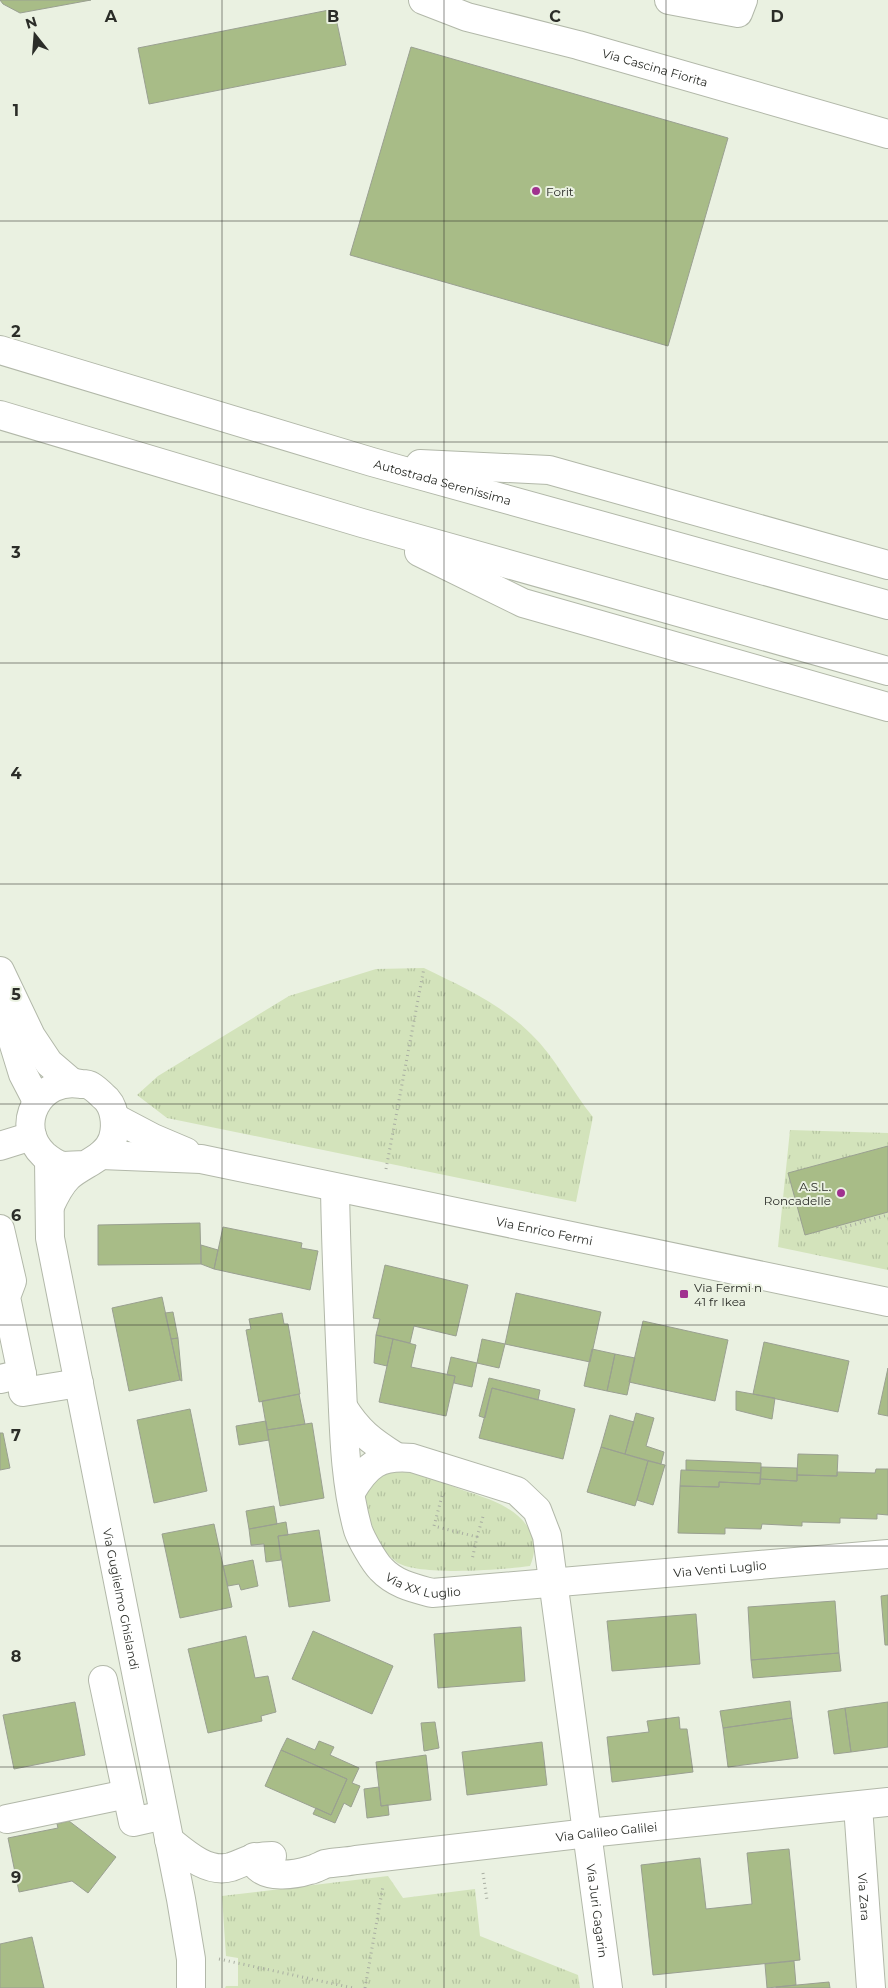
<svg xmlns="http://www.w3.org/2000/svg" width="888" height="1988" viewBox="0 0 888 1988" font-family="Montserrat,sans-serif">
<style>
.grass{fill:url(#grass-tufts)}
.building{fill:#a8bc87;stroke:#9aa091}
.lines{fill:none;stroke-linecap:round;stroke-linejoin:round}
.minor-casing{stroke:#b2b8a9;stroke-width:30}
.highway-casing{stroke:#b2b8a9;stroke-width:30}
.path{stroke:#a9aea2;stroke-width:3;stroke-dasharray:1 4;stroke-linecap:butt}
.minor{stroke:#fff;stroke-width:28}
.highway{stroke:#fff;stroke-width:28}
.grid{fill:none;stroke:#2b2d28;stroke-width:1;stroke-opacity:0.55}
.poi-dot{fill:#a0318f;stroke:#eaf1e1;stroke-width:2}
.labels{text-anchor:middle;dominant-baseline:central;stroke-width:4;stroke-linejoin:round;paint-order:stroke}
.street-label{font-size:12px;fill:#2b2d28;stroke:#eaf1e1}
.poi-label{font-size:12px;fill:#2b2d28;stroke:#eaf1e1;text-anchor:start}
.grid-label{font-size:16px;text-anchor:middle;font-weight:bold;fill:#2b2d28;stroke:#eaf1e1;stroke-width:4;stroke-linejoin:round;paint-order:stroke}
</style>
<defs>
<pattern id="grass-tufts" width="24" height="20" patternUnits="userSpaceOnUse" patternTransform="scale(1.25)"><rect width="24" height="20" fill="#d3e3bb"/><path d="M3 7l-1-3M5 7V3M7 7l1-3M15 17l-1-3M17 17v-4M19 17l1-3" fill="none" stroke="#b5c3a1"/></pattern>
</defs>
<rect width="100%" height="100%" fill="#eaf1e1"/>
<path class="grass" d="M424,968c37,18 77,36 107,66 25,24 40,56 62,83l-17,85 -409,-84 -30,-23 21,-19 131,-80 87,-27z
M790,1130l98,3v137l-110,-23z
M392,1467c23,3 44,13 65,21 16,6 36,11 50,20 22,13 34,34 23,58 -28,4 -109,10 -132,-3 -6,-4 -16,-14 -19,-19 -6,-12 -17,-43 -12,-55 5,-13 13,-17 25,-22z
M388,1876l15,22 72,-9 5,47 98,39 2,13h-355l1,-2h12v-28l-12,-2 -4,-60z"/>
<path class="building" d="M0,0h91l-71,13 -17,-9z
M334,9l12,56 -197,39 -11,-56z
M411,47l317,91 -60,208 -318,-91z
M888,1146v66l-83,23 -17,-62z
M200,1223l1,41 -103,1v-40z
M223,1227l79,16 -1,5 17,3 -8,39 -96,-21z
M201,1245l17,5 -4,19 -13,-5z
M385,1265l83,20 -12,51 -42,-10 -4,17 -34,-8 4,-16 -7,-1z
M516,1293l85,19 -11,50 -85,-18z
M162,1297l18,83 -51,11 -17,-83z
M173,1312l5,26 -7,1 -6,-26z
M282,1313l2,11h4l12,70 -41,8 -13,-72 5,-1 -2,-10z
M643,1321l85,19 -13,61 -86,-19z
M376,1335l17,4 -6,27 -13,-3z
M178,1338l4,43 -2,-1 -9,-41z
M393,1339l23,6 -5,22 44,9 -9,40 -67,-14z
M482,1339l23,5 -6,24 -22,-5z
M764,1342l85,19 -11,51 -85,-18z
M592,1349l23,5 -8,37 -23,-5z
M615,1354l20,4 -8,37 -20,-4z
M451,1357l26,6 -5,24 -18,-4 1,-7 -8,-1z
M888,1368v48l-10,-2z
M489,1378l51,12 -2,10 -46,-12 -7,30 -6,-2z
M492,1388l83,21 -12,50 -84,-21z
M736,1391l39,7 -3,21 -36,-9z
M299,1394l6,30 -38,6 -5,-29z
M190,1409l17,82 -53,12 -17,-83z
M636,1413l18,5 -8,28 18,6 -3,12 -36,-10z
M610,1415l24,7 -9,32 -24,-7z
M266,1421l3,19 -30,5 -3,-19z
M312,1423l12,75 -44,8 -13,-76z
M0,1433h3l7,35 -10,2z
M601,1447l47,14 -13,45 -48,-14z
M798,1454l40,1 -1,21 -40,-1z
M686,1460l75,3v10l-75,-3z
M648,1461l17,4 -12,40 -16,-5z
M761,1467l36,1v13l-37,-2z
M876,1469h12v46l-11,-1v5l-37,-1v5l-38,-1v4l-40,-2 -1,5 -36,-1v6l-47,-1 2,-47 39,1v-5l41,2v-5l37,2v-6l40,1v-4l38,1z
M681,1470l80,3 -1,11 -41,-2v5l-39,-1z
M274,1506l3,18 -28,5 -3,-18z
M286,1522l2,13 -10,1 3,24 -15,2 -2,-18 -13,1 -2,-16z
M214,1524l18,83 -52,11 -18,-84z
M319,1530l11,71 -41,6 -11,-71z
M253,1560l5,26 -17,4 -2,-6 -11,2 -5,-20z
M888,1595v50h-3l-4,-49z
M835,1601l4,52 -88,7 -3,-53z
M696,1614l4,50 -88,7 -5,-50z
M521,1627l4,54 -87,7 -4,-54z
M313,1631l80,35 -21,48 -80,-35z
M246,1636l9,42 13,-2 8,36 -15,4 1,5 -54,12 -20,-84z
M839,1653l2,18 -88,7 -2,-18z
M790,1701l2,17 -69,10 -3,-17z
M75,1702l10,53 -71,14 -11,-54z
M888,1702v45l-37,5 -6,-44z
M845,1708l6,44 -17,2 -6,-43z
M679,1717l1,12h7l6,43 -81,10 -5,-45 42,-5 -2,-11z
M792,1718l6,40 -70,9 -5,-39z
M435,1722l4,26 -15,3 -3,-28z
M287,1738l28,12 4,-9 15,6 -4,8 29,13 -7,15 8,3 -9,21 -7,-4 -9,20 -22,-9 3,-6 15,7 16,-36 -66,-29z
M542,1742l5,43 -80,10 -5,-43z
M281,1750l66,29 -16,36 -66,-29z
M426,1755l5,45 -50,6 -5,-44z
M379,1787l2,19 7,-1 1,10 -22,3 -3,-29z
M69,1821l47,36 -28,36 -16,-12 -53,11 -11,-54 50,-10 -1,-4z
M789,1849l11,111 -147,15 -12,-110 59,-7 6,51 46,-5 -5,-51z
M32,1937l12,51h-44v-44z
M794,1961l2,24 -29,3 -2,-24z
M829,1982l1,6h-54v-1z"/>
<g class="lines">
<g class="minor-casing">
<g id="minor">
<path id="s1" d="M423,0l44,17 111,28 310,89"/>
<path d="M669,0l69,13 5,-13"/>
<path d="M0,971l31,65 18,27 21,18"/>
<path d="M2,1006l21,68 14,27"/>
<path d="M115,1118l38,20 33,14"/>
<path d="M0,1146l32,-10"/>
<path id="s2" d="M101,1155l100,4 687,143"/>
<path id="s3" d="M49,1160l1,78 131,661 10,60v29"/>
<path id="s4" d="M335,1188c1,66 4,132 7,198 2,47 3,98 16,144 3,9 16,32 23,39 14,15 32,19 51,24l456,-39"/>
<path d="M50,1206c5,-11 10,-21 18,-29 14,-13 39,-19 45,-39 4,-13 2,-33 -10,-42 -3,-3 -7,-7 -12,-10 -3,-2 -7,-2 -10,-2 -42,-8 -68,42 -37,71 6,5 13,10 20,11 6,0 13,-1 19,-1"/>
<path d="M0,1229l12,52 -6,16 16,77 1,18 56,-9"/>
<path d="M0,1379l22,-5"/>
<path d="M343,1407c15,24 28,34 52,49"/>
<path id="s5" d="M351,1492c16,-27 28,-37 61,-34l105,33 20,19 10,26 61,452"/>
<path d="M103,1680l30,142 31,-7"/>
<path id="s6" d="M858,1806l13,182"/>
<path d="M7,1819l120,-25"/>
<path d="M169,1840c16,13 39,34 62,27 17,-6 21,-11 41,-11"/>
<path id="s7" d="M254,1857l1,7c11,15 39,11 55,6 5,-1 10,-4 15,-6 10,-2 21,-2 31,-4l232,-27 300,-31"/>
</g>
</g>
<g class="highway-casing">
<g id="highway">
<path id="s8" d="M0,350l372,112 516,143"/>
<path d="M0,415l362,108 526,148"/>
<path d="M420,464l129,6 339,95"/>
<path d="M419,552l104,51 365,104"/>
</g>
</g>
<path class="path" d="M386,1169l38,-201
M837,1227l1,2 50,-14
M442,1496l-8,30 43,11 -5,23
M477,1537l7,-24
M483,1873l4,27
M219,1959l134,29
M365,1988l18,-102"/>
<use href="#minor" class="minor"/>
<use href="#highway" class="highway"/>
</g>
<path class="grid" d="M222,0v1988M444,0v1988M666,0v1988M0,221h888M0,442h888M0,663h888M0,884h888M0,1104h888M0,1325h888M0,1546h888M0,1767h888"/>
<g class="poi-dot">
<circle cx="536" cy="191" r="5"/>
<circle cx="841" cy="1193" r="5"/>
<rect x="679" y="1289" width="10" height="10" rx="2.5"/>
</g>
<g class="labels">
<g class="street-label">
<text stroke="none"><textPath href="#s1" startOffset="242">Via Cascina Fiorita</textPath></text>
<text stroke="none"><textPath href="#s8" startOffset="462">Autostrada Serenissima</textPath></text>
<text stroke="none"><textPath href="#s2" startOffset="451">Via Enrico Fermi</textPath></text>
<text stroke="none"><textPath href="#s4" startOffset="735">Via Venti Luglio</textPath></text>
<text stroke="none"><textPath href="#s4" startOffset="436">Via XX Luglio</textPath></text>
<text stroke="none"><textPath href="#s3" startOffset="446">Via Guglielmo Ghislandi</textPath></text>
<text stroke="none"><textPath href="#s7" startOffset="365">Via Galileo Galilei</textPath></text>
<text stroke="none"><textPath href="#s6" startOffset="91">Via Zara</textPath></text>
<text stroke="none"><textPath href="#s5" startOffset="619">Via Juri Gagarin</textPath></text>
</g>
<g class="poi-label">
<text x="546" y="191">Forit</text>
<text x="831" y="1186" text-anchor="end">A.S.L.<tspan x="831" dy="14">Roncadelle</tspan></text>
<text x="694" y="1287">Via Fermi n<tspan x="694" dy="14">41 fr Ikea</tspan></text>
</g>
</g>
<g class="grid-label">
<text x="111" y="22">A</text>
<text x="333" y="22">B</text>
<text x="555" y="22">C</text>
<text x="777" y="22">D</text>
<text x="16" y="116">1</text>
<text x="16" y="337">2</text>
<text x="16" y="558">3</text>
<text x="16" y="779">4</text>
<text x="16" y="1000">5</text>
<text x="16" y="1221">6</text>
<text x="16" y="1441">7</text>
<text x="16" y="1662">8</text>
<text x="16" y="1883">9</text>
</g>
<g transform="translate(35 35) rotate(343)" stroke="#eaf1e1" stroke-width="4" paint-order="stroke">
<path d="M0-4L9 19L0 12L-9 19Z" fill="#2b2d28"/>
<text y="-8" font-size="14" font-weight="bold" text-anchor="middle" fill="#2b2d28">N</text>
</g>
</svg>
